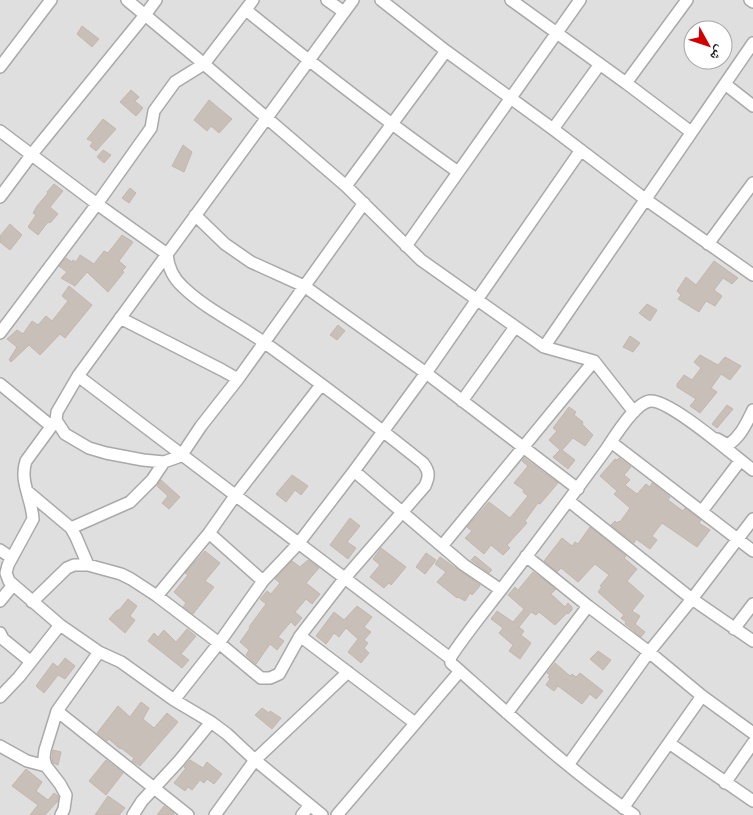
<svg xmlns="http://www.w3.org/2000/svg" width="753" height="815" viewBox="0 0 753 815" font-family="Manrope,'Noto Naskh Arabic',sans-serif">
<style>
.residential{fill:#e0dfdf;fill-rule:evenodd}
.building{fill:#c7bfb8;stroke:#c4b6ab}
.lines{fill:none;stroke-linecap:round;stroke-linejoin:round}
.minor-casing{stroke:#a9a9a9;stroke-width:14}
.minor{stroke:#fff;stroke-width:11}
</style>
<rect width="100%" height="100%" fill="#f2efe9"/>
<path class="residential" d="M0,0h753v815h-753zM693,30h30v30h-30z"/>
<path class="building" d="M82,26l17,13 -7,8 -15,-13z
M131,90l8,7 -4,4 8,7 -7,8 -16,-14z
M209,100l23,19 -13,14 -8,-7 -4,5 -13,-11z
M103,119l13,10 -20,22 -6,-5 3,-4 -6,-3z
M183,145l9,7 -8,20 -12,-6z
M103,150l8,5 -7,8 -7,-6z
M54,184l9,7 -13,16 8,7 -8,9 -2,-1 -10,13 -10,-8 8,-12 -3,-2 4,-7 11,-13 -1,-1z
M130,188l6,5 -7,10 -7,-5z
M10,224l12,11 -12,15 -10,-8v-6z
M122,235l11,7 -14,19 7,6 -4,4 2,1 -16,20 -21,-20 -12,14 -14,-8 6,-6 -8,-6 7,-8 6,4 1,-2 3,2 4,-7 14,9 10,-13 4,2z
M714,261l24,17 -6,6 -9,-6 -9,12 8,6 -7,10 -9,-5 -7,11 -21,-13 3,-4 -4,-4 9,-14 10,8z
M69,286l23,19 -27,33 -5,-4 -20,21 -11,-10 -18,17 -2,-2 8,-13 -10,-8 10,-9 6,4 9,-13 6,4 8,-9 6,5 16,-20 -6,-5z
M647,304l10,6 -7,11 -11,-8z
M338,325l7,6 -8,9 -7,-5z
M630,336l10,7 -7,9 -10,-5z
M700,355l18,10 7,-8 16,9 -11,14 -9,-6 -10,14 6,4 -17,21 -10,-7 6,-7 -19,-12v-3l7,-9 8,5 9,-12 -7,-6z
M727,405l6,4 -16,19 -5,-4z
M569,407l7,5 -2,3 9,7 -1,2 11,11 -8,11 -12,-8 -11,12 13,10 -7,9 -15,-12 7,-7 -11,-10 8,-9 -4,-3z
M524,458l34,25 -18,21 -2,-1 -13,18 2,2 -20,22 3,3 -7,7 -12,-10 -7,9 -19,-16 7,-7 -5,-4 22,-25 21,16 18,-22 -5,-4 1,-2 -10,-7 14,-17 -6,-5z
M619,458l12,9 -7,8 6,5 -5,5 12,9 9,-10 4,3 2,-4 18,14 -2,3 15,11 2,-3 16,12 -2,3 11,7 -13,17 -35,-24 -10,13 5,4 -7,9 -14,-10 -2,4 -23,-18 4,-4 2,2 2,-2 1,1 10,-14 -16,-14 3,-3 -17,-15 15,-17 2,1z
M292,475l16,11 -7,9 -6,-5 -9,12 -10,-8z
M161,480l19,17 -11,12 -7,-6 6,-7 -11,-10z
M350,518l10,8 -13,16 9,6 -8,11 -18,-14z
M590,527l36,29 -2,2 13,11 -10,12 17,15 -12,15 8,5 -5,8 10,8 -4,5 -13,-11 -3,-2 1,-2 -5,-4 3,-3 -26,-23 4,-5 -2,-1 9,-11 -14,-11 -17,18 -17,-14 -4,4 -13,-11 18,-23 10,8 3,-4 3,2z
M381,548l25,19 -15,18 -2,-2 -5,5 -14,-11 10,-12 -7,-6z
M205,551l15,12 -15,18 9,6 -21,27 -10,-7 3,-4 -12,-11 14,-17 -3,-2z
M426,553l10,7 -11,14 -9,-7z
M475,556l17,14 -3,3 -18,-13z
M440,557l40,28v1l-8,9 -2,-2 -5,8 -7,-4 -1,1 -20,-16 9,-10 -11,-8z
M308,560l11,8 -13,15 14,11 -8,10 -6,-5 -11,13 7,6 -7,8 -4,-4 -3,3 -10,12 6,4 -7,9 -7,-6 -14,20 -10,-9 3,-5 -9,-8 10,-14 -1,-1 17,-23 -6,-5 7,-8 4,3 9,-11 -5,-4 17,-18 8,6z
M533,572l23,17 -5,5 14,13 3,-4 4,4v3l-4,4 -1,-1 -12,12 -16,-13 -3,3 -5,-3 -12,15 5,4 -3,4 10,8 -11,16 -11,-8 4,-6 -14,-12 4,-5 -12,-9 6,-8 16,11 11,-13 -16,-14 7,-8 3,3z
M128,599l9,7 -7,10 5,4 -10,13 -16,-14 7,-8 4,-2z
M357,606l15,11 -8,10 7,5 -7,8 4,3 -4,5 5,5 -8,10 -13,-11 10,-13 -12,-11 -7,9 -5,-4 -8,11 -10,-8 18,-24 10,8z
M187,629l9,7 -15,18 8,6 -7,8 -34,-27 6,-8 4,4 6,-7 12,12z
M598,651l13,9 -8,10 -13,-11z
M65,658l10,8 -10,13 -7,-4 -14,18 -8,-7 17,-23 5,4z
M555,663l15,13 2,-2 4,3 4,-4 23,18 -7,8 -6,-5 -8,10 -24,-18 -4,5 -8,-6 4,-6 -2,-2 2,-2 -3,-2z
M141,702l8,6 -6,11 11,9 13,-15 11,9 -38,44 -8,-5 2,-3 -13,-10 -1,1 -11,-10 -2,2 -10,-8 21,-27 12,11z
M262,708l7,5 1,-2 11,7 -9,11 -17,-14z
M53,750l8,2 -3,13 -5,-2 -1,-5z
M106,760l17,13 -17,22 -17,-14z
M190,760l13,8 4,-6 15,12 -8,10 -7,-5 -3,4 -4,-3 -8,10 -4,-3 -3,4 -11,-8 12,-15 -2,-1z
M26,769l16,13 -6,9 12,9 6,-7 4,3v5l-13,14h-15l8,-10 -26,-19z
M108,796l17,12 -6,7h-24z
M164,806l10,7 -1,2h-16z"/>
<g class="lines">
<g class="minor-casing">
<path id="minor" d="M127,0l77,64 142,122 75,74 123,87 50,14 40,51
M327,0l17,12
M353,0l-275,376 -21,36 -1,8 9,14 24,14 17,5 37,7 21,2 17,-6 20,-30 37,-47 126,-176
M381,0l65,51 107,78 92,70 108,76
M511,0l115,83 61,-83
M750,0l3,2
M246,10c69,56 139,110 212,162
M0,67l51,-67
M626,83l65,49
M725,84l28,22
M553,129l47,-65
M0,131l97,73 70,50c1,13 6,24 16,33 24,23 55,37 82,56 54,39 107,79 158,120 7,9 6,14 2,23l-81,93 -44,57 -21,38 -9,4h-9l-42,-35 -62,-47 -26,-17 -10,-5 -33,-9h-14l-7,3 -35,34
M346,186l100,-135
M0,197l32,-43 113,-139 11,-15
M195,215l30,29 26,18 53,24 122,87 152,116
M708,244l45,-61
M406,246l174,-246
M120,318l102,52 16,9
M0,333l97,-129 54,-76 3,-17 21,-29 29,-18 49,-64
M544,347l209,-304
M78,376l372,282 1,5 9,8c56,50 112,101 174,144
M0,384l51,42
M462,401l53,-74
M56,420l-30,41c-7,20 6,38 7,58l-25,46 -2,8 3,8 51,44 39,27 22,10 53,38 37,22 16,12 28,26 67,55
M717,439l11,6c13,-9 18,-21 25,-35
M611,442l142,109
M354,471l110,94 37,25
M27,491l44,37 5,9 12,28
M569,501l123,98 61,42
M702,511l38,-50
M71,528l59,-26 22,-22 12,-18
M209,533l54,48
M442,546l152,-185
M0,550l12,8
M526,556l62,50 61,46 53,44 51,37
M157,596l52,-63 26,-37 86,-111
M0,601l13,-16
M734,629l19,-25
M0,633l3,6 27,22
M300,636l115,87
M450,658c15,-23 33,-45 50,-67 36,-47 72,-95 107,-143 8,-12 28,-45 43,-47 20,-2 84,55 103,69
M0,697l19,-20 41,-52
M174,700l45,-57 44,-62 35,-37 56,-73 72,-98 155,-223
M57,711l131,104
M507,713l81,-107
M669,743l84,58
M0,746l27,15 19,5
M568,765l81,-113 43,-53 61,-80
M725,783l28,-40
M623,808l79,-112
M61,815l3,-6 2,-14 -6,-11 -14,-18 -2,-8 1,-8 12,-39 42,-59
M133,815l9,-14 37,-40 32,-39
M215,815l40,-55 93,-88
M302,815l8,-10
M337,815l123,-144"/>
</g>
<use href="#minor" class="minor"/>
</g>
<g transform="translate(708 45) rotate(130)"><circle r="24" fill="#ffffff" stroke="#a7a7a7"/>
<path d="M0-4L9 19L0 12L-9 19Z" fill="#d40000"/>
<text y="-8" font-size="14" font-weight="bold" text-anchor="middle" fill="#222222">ش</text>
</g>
</svg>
